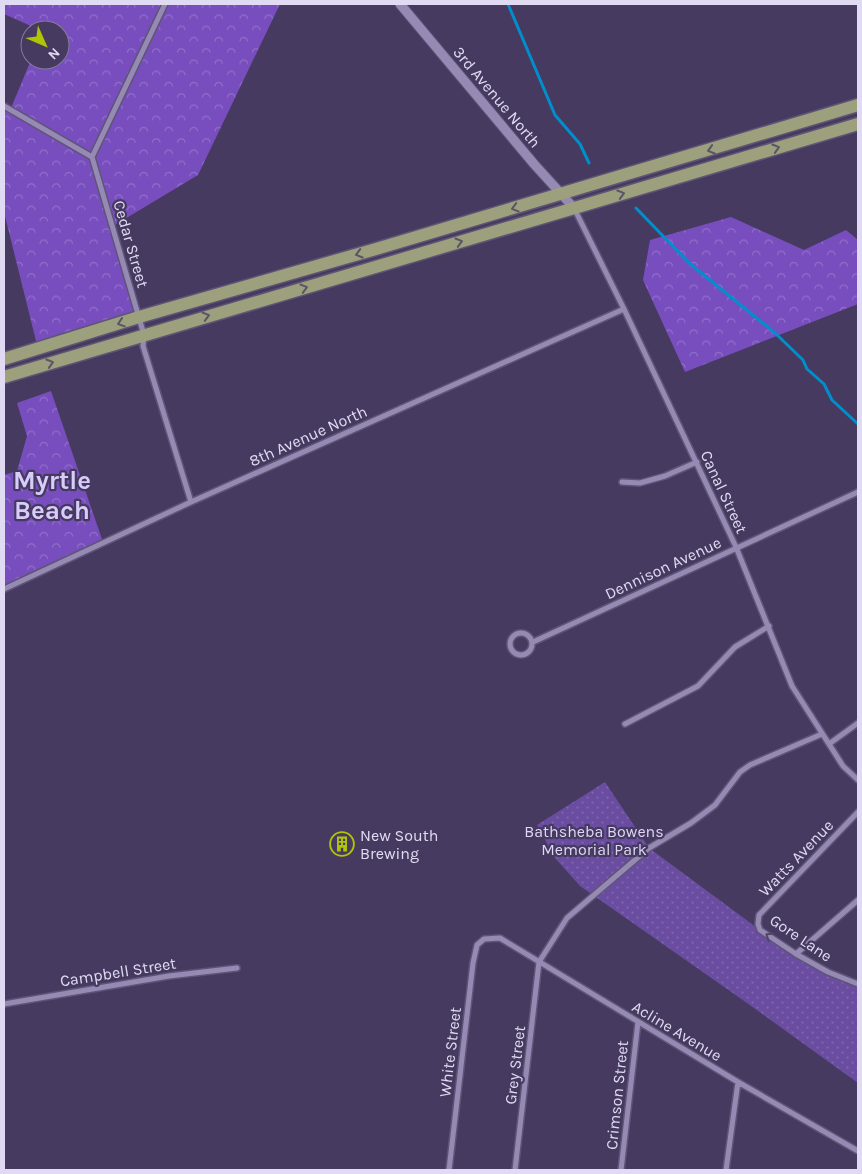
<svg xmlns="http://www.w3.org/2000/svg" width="862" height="1174" viewBox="0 0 862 1174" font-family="Karla,sans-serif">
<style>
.grass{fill:url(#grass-dots)}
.forest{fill:url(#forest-crowns)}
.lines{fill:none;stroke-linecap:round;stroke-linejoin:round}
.stream{stroke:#008fcc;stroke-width:3}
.minor-casing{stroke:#5e5575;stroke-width:8}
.tertiary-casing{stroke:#5e5575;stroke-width:11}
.primary-casing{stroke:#5e5575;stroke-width:15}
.minor{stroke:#968ab5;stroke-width:5}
.tertiary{stroke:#968ab5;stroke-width:9}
.primary{stroke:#9ca07d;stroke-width:12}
.oneway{stroke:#5c5467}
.oneway2{stroke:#52466d}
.labels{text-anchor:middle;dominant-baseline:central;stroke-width:4.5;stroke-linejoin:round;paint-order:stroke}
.street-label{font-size:16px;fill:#e0dbf2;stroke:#463a60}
.park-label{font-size:16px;fill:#dfd7f4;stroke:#463a60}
.poi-label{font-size:16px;fill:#e0dbf2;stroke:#463a60;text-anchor:start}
.town-label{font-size:26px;font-weight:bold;fill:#d8ccfa;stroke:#463a60}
</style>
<defs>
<pattern id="grass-dots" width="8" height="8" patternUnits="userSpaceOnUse" patternTransform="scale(1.25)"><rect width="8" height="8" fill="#6a4da0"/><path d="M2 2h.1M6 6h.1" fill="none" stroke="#7f66ae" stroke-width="1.8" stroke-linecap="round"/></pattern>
<pattern id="forest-crowns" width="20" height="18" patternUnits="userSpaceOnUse" patternTransform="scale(1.25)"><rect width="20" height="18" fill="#784ebe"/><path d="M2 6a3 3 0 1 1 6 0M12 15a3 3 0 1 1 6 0" fill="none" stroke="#916fca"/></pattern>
</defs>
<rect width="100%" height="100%" fill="#463a60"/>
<path class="grass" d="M605,782l44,66 111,82 36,24 62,30v99l-111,-80 -167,-117 -25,-28 -18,-33z"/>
<path class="forest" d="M4,4h276l-82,171 -85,51 26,91 -101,32 -34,-137v-106l7,2 20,-48h29v-30h-20l-36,-16z
M731,217l73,33 42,-20 12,10v64l-173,68 -42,-92 7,-40z
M51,391l53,154 -100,45v-115l13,-4 10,-35 -10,-33z"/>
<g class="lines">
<path class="stream" d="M508,4l47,111 25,29 9,19
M636,208l53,55 86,70 28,27 4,9 17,15 8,16 26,24"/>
<g class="minor-casing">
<path id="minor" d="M165,4l-73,153 52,178 -1,11 48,156
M4,106l88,51
M574,208l50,101 112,238 56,139 51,80 15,14
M622,482l18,1 25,-7 32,-14
M4,589l187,-87 433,-193
M510 644a11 11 0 1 1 22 0a11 11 0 1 1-22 0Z
M533,642l325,-150
M625,724l73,-38 37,-39 34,-21
M829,744l29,-21
M858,812l-99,103 -1,9 2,6 36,24 32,18 30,12
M796,954l62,-54
M4,1004l165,-28 68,-8
M449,1170l24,-207 4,-18 7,-6 16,-1 238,144 120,69
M515,1170l24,-208 28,-44 82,-70 42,-25 24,-18 25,-33 10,-7 72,-31
M621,1170l17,-148
M726,1170l12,-88"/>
</g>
<g class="tertiary-casing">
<path id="tertiary" d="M400,4l134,160 40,44"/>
</g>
<g class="primary-casing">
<path id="primary" d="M4,359l135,-42 237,-68 482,-144
M4,377l854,-253"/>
</g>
<use href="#minor" class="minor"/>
<use href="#tertiary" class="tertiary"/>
<use href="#primary" class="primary"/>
</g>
<defs><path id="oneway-chevron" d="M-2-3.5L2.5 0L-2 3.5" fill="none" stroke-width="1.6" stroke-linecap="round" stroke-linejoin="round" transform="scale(1.25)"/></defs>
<g class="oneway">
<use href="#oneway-chevron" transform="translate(776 148) rotate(-17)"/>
<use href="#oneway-chevron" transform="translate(711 150) rotate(163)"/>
<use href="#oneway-chevron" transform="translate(621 194) rotate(-17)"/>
<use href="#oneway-chevron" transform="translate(515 208) rotate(164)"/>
<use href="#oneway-chevron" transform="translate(459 242) rotate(-16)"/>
<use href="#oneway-chevron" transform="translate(359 254) rotate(164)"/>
<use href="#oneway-chevron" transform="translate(304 288) rotate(-16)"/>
<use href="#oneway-chevron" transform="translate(206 316) rotate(-16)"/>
<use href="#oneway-chevron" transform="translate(121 323) rotate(162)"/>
<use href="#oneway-chevron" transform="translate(50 363) rotate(-17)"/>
</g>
<use class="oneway2" href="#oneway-chevron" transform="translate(769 936) rotate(-147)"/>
<defs>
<g id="building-ring" transform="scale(1.25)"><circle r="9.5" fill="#463a60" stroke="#afc504" stroke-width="1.5"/><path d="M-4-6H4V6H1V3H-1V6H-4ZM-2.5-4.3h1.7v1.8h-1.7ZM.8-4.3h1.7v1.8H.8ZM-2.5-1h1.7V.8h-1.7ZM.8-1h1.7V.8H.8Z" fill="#afc504"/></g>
</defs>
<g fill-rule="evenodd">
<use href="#building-ring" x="342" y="844"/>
</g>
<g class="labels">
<g class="street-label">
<text transform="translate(497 97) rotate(50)">3rd Avenue North</text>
<text transform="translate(131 244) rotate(74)">Cedar Street</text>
<text transform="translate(308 436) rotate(-24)">8th Avenue North</text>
<text transform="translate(724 492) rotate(65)">Canal Street</text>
<text transform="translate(663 568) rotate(-25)">Dennison Avenue</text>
<text transform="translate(796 858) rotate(-46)">Watts Avenue</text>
<text transform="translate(801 938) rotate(34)">Gore Lane</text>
<text transform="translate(118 972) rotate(-9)">Campbell Street</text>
<text transform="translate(677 1031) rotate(31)">Acline Avenue</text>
<text transform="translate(450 1052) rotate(-83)">White Street</text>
<text transform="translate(515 1065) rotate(-83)">Grey Street</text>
<text transform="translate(617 1095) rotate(-84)">Crimson Street</text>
</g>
<g class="park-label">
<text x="594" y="831">Bathsheba Bowens<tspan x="594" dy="18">Memorial Park</tspan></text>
</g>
<g class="poi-label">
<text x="360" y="835">New South<tspan x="360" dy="18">Brewing</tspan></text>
</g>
<g class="town-label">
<text x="52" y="480">Myrtle<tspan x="52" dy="30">Beach</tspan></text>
</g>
</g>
<rect width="862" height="1174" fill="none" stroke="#e0dbf2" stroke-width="10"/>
<g transform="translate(45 45) rotate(135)"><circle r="24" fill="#463a60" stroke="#847a9a"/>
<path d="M0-4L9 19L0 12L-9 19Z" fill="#afc504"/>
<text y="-8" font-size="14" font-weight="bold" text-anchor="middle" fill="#e0dbf2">N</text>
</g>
</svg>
